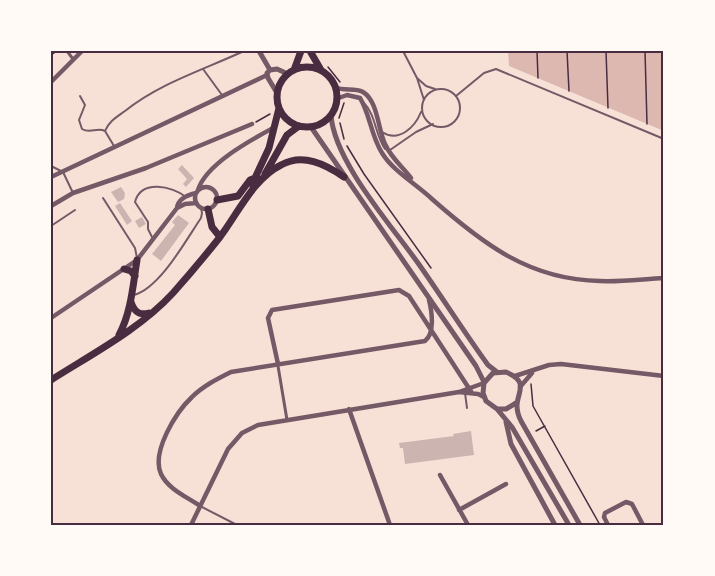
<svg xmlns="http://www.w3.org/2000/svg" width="715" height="576" viewBox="0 0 715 576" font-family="'Golos Text',sans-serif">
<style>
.water{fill:#dcb8b0}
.building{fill:#ccb4b1}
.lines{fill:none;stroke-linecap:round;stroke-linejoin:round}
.path{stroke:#4a2c40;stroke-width:1.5}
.service{stroke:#755966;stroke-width:2}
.pedestrian{stroke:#755966;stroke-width:3}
.minor{stroke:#755966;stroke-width:4.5}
.tertiary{stroke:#755966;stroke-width:5}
.trunk{stroke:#4a2c40;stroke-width:7}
.neatline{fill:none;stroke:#4a2c40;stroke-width:2}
</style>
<rect width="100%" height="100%" fill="#f7e1d7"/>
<path class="water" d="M508,51h156v80l-155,-65z"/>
<path class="building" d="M182,165l12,13 -8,9 -3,-3 4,-5 -9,-10z
M121,187l4,6 -1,6 -6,3 -7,-10z
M120,203l12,18 -5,4 -12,-19z
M178,215l11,8 -28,38 -9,-7 23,-29 -3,-3z
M142,217l4,7 -7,4 -4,-7z
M471,431l3,24 -69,9 -2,-16h-3l-1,-5 55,-7 -1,-2z"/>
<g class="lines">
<path class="path" d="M537,51l1,27
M567,51l2,40
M606,51l2,57
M645,51l2,73
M51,55l6,-4
M328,67l12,15
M339,118l5,-15
M256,122l14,-8
M340,123l4,16
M347,146l17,28 67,94
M531,384l2,22 67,119
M536,431l9,-5"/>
<path class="service" d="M403,51l14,27 7,22
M203,69l19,26
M417,78l9,8 9,3
M422 108a19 19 0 1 1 38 0a19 19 0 1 1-38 0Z
M80,96l5,9 -6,15 3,9c8,5 15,-2 23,2l9,15
M456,96l28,-23 12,-4 168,70
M364,103c12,12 11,32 21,46
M105,131c4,-10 12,-14 20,-20 35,-28 78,-41 119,-60
M382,132c17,11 33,-5 39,-20
M390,150l26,-18 17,-8
M51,166l12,6 10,21
M103,198l32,50 2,10
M51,226l24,-16
M153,239l-5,-10v-7l-13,-20c6,-23 37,-16 51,-5
M134,295c26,-7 52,-55 67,-77l1,-5 -1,-5
M465,393l2,15
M200,506l37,19"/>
<path class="pedestrian" d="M67,51l6,8
M278,366l9,54"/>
<path class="minor" d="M51,82l31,-31
M335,87c9,5 19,0 28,5 15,9 15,38 22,52 6,14 18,23 26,34
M336,99l11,-4 13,3c10,16 11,38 22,55 11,18 34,31 50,46 50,44 97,81 168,82 21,1 43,-2 64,-3
M51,177l216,-102
M195 198a11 11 0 1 1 22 0a11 11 0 1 1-22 0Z
M198,190c8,-26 53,-50 75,-62
M51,206l22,-13 73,-25 106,-44
M177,208l8,-4 11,-1
M51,318l86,-58 40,-52c1,-9 10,-13 19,-15
M278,364l-10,-46 4,-8 127,-20 10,6 63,97
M515,376l34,-11 12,-1 103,12
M520,387l12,-14
M459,392l19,2 6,3
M349,409l41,116
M440,475l28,50
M200,506c-13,-9 -32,-17 -39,-32 -10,-22 15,-62 31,-77 11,-11 25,-18 39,-25l194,-31c10,-8 7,-29 4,-41
M459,510l47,-26
M191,525l37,-76 14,-16 16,-8 201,-33 25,-9
M608,525l-4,-8 1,-4 21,-11 6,2 11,21"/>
<path class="tertiary" d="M259,51l11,19
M270,70l-3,3 1,5 9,15
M270,70l7,-1 11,5
M331,115c3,46 60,110 87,148 24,34 46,69 70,102l9,7
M311,127l165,239 8,16
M498,409h8l10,-6
M506,422l5,22 44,81
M569,525l-57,-98 -15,-18 -11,-8 -3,-8 1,-10 9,-10 13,-1c24,10 11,20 11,34 0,6 2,11 4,15l59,104"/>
<path class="trunk" d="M310,51l11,19
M277 97a30 30 0 1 1 60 0a30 30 0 1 1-60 0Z
M294,70l7,-19
M265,174l22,-39 12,-9
M253,188l2,-10 14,-30 10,-40
M217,200l21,-4 12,-16 5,-2
M208,209l4,18 8,10
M124,269l7,2 4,5
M131,302c3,9 8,14 18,11
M119,335c12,-22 14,-50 18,-75
M51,380c41,-26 89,-51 122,-87 16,-18 32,-37 47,-56 18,-24 34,-59 61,-72 22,-12 44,-1 63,12"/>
</g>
<rect width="715" height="576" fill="none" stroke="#fffaf5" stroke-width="105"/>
<rect x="52" y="52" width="610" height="472" class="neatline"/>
</svg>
